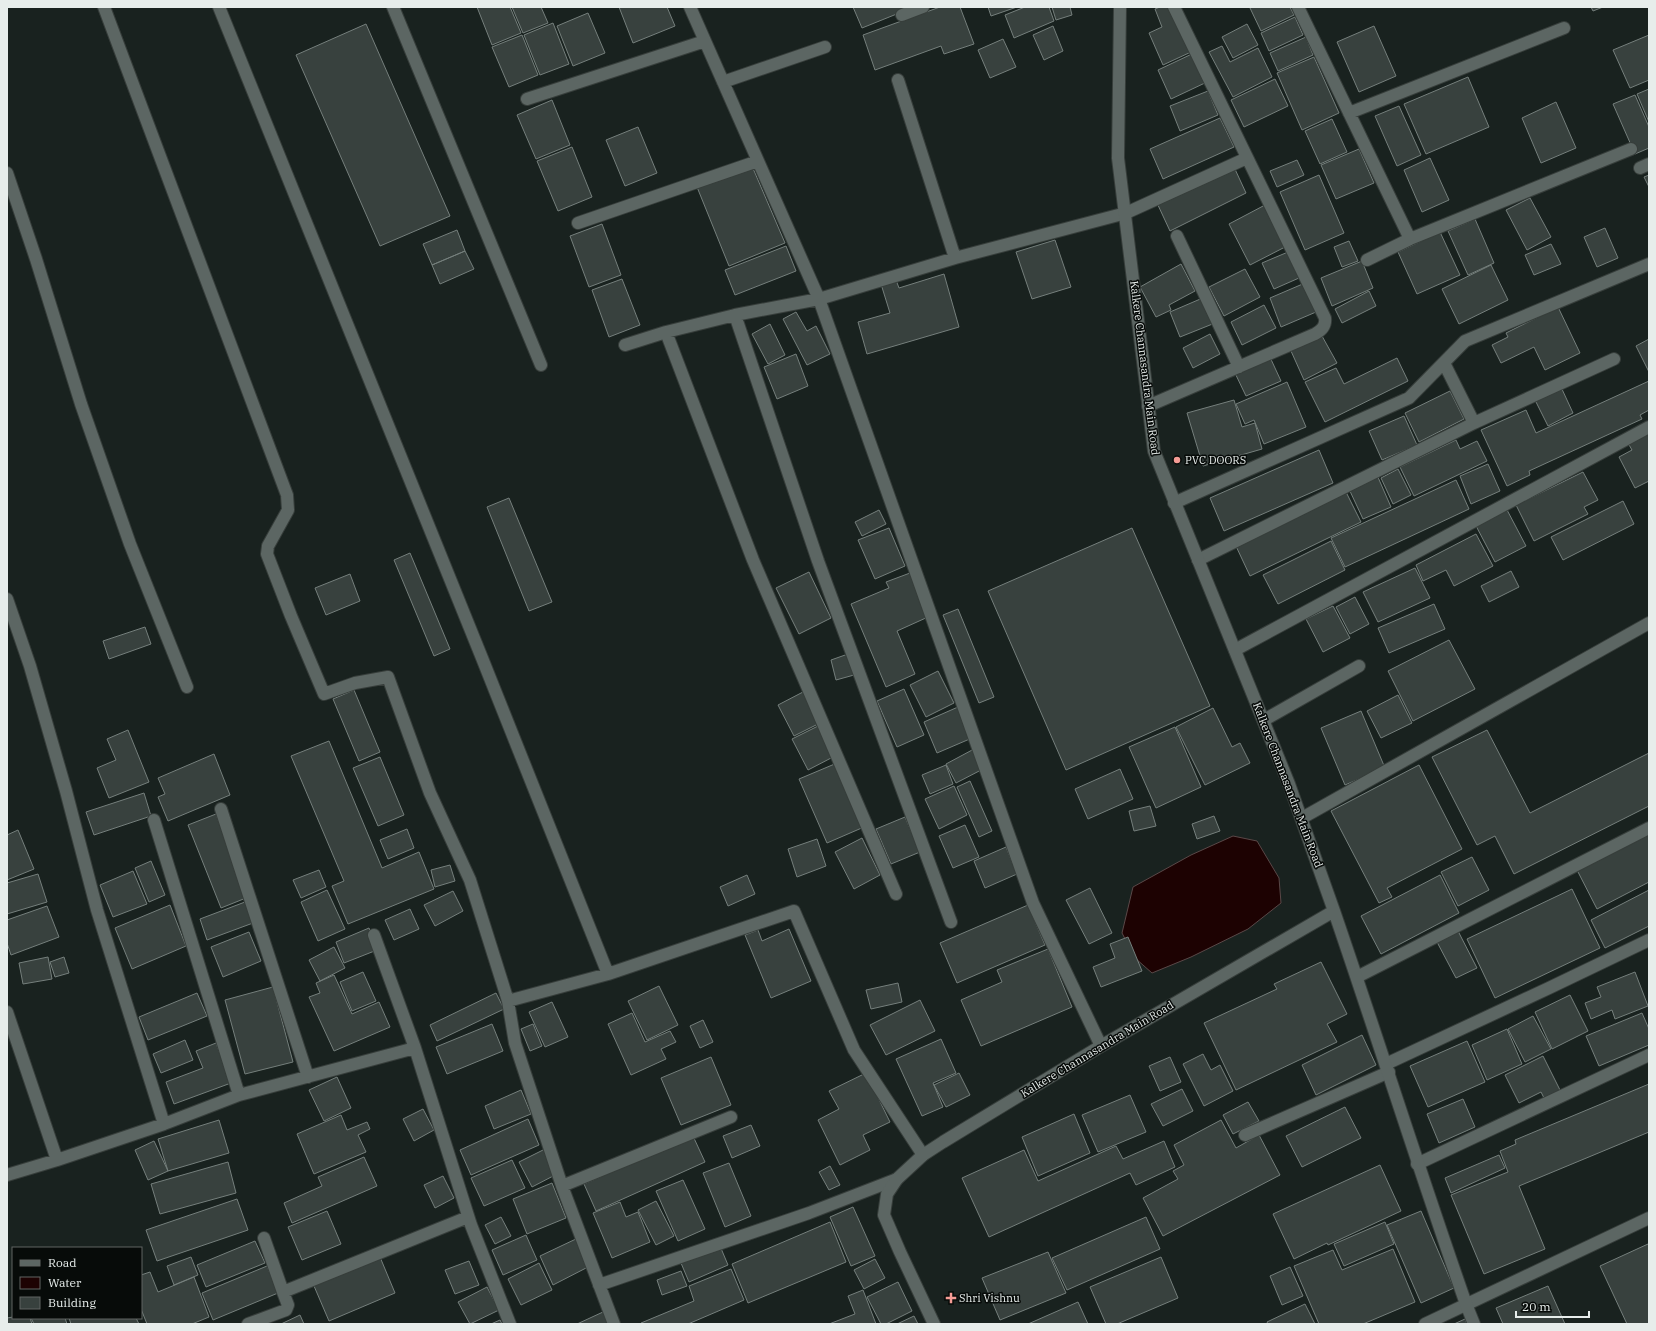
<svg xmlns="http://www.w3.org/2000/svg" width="1656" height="1331" viewBox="0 0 1656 1331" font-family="'IBM Plex Serif',serif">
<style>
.water{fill:#1d0202;stroke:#5a4848}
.building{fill:#38413e;stroke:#757f7c}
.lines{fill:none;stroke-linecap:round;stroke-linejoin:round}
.street-casing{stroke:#373e3b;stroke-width:14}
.secondary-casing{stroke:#373e3b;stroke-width:14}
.street{stroke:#5c6663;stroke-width:12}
.secondary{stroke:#5c6663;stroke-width:12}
.poi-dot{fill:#f59c95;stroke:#070b09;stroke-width:1.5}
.labels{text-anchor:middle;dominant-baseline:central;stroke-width:3;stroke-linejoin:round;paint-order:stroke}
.street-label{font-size:11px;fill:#e7edeb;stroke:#070b09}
.poi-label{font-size:11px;fill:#e7edeb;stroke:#070b09;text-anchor:start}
</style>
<rect width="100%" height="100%" fill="#19221f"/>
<path class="water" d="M1233,836l24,5 22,37 2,25 -33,26 -57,28 -39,16 -17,-15 -13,-25 11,-46 58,-32z"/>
<path class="building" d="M477,7h33l11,26 -29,12z
M512,7h29l7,16 -25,10z
M619,7h48l8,19 -42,17z
M853,7h61l-52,21z
M940,7h20l14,37 -30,10 -3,-8 -66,24 -12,-35z
M988,7h29l-26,9z
M1025,7h24l5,14 -40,17 -9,-23z
M1052,7h18l2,8 -16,5z
M1160,7h11l20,45 -28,13 -14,-32 13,-6 -7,-18z
M1253,7h37l4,8 -33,16 -11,-23z
M1591,7h12l-10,4z
M588,13l17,40 -32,13 -16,-40z
M1295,17l8,18 -34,16 -8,-18z
M553,23l16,41 -29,11 -16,-40z
M366,24l84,192 -70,30 -84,-191z
M1247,24l11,21 -25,13 -11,-21z
M1053,26l10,25 -19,9 -11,-25z
M1374,26l22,50 -37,16 -22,-50z
M522,35l16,40 -29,12 -17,-40z
M1649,35v45l-19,8 -17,-38z
M1306,37l7,18 -35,16 -8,-18z
M1003,39l13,28 -26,11 -12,-28z
M1222,46l8,16 28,-14 14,29 -39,20 -24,-45z
M1194,53l13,29 -36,17 -13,-29z
M1314,57l25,56 -37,17 -25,-57z
M1468,77l21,50 -63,27 -22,-50z
M1275,79l13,27 -44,21 -13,-27z
M1649,89v33l-12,-28z
M1208,91l10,24 -38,16 -10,-25z
M1635,95l14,32v21l-14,6 -22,-50z
M552,100l18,45 -34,14 -19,-44z
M1556,102l20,46 -35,15 -19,-45z
M1399,106l22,49 -24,11 -22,-50z
M1220,118l14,29 -71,32 -13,-30z
M1332,119l15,33 -27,12 -15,-33z
M638,127l19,46 -32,13 -19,-46z
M572,147l20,50 -34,14 -21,-50z
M1359,149l15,34 -38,16 -15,-34z
M1430,158l19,42 -27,12 -18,-42z
M1297,160l7,15 -27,12 -7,-16z
M752,166l33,77 -56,23 -32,-79z
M1234,167l12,26 -76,38 -13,-28z
M1319,175l25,58 -39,17 -25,-58z
M1649,175v12l-5,-10z
M1530,198l21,39 -24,13 -21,-40z
M1265,205l22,41 -37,19 -21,-41z
M1475,219l19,44 -26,12 -20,-44z
M602,224l19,51 -32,12 -19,-51z
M1605,228l13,30 -21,9 -13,-30z
M457,230l8,21 -33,14 -9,-21z
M1440,232l20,43 -43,19 -19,-42z
M1055,240l16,47 -39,12 -16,-47z
M1349,241l9,20 -16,6 -8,-20z
M1551,244l10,20 -27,11 -9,-20z
M786,246l10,25 -61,24 -10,-25z
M465,251l9,18 -34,15 -8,-19z
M1288,252l11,26 -25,11 -12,-26z
M1362,261l11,27 -41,18 -11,-28z
M1181,264l14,27 -26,14 2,5 -15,7 -16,-30z
M1491,265l17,35 -49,24 -17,-35z
M1245,269l15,28 -36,19 -15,-29z
M944,274l15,53 -92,27 -9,-32 32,-9 -9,-29 15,-4 3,8z
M622,279l18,46 -31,12 -17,-47z
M1305,283l11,29 -35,15 -11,-29z
M1369,291l7,15 -34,17 -7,-14z
M1205,297l10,26 -35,14 -10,-25z
M1264,305l12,23 -34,17 -11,-23z
M1558,307l22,46 -35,17 -11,-23 -33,16 -9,-18 16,-8 -2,-4z
M796,312l11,19 9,-5 14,28 -23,11 -24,-46z
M770,324l15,31 -17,9 -16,-30z
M1210,334l10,20 -27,14 -10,-20z
M1322,336l15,27 -33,17 -13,-29z
M1649,339v33l-13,-26z
M796,354l12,32 -31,13 -13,-32z
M1269,355l12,26 -35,15 -12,-25z
M1397,358l11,23 -83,41 -20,-40 31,-14 8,16z
M1649,381v29l-9,5 2,4 -113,52 1,4 -23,11 -26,-56 45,-20 10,23z
M1287,382l19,45 -42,17 -10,-24 -9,4 -9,-20z
M1561,387l12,26 -25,13 -13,-26z
M1450,391l14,28 -45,23 -14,-29z
M1234,400l8,27 13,-4 7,26 -59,17 -16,-53z
M1404,416l13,29 -35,15 -13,-29z
M1649,432v49l-14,7 -16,-31 13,-7 -4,-7z
M1456,440l4,9 17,-8 10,20 -73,35 -14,-29z
M1319,450l14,33 -109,48 -14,-33z
M1488,464l12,27 -29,13 -11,-28z
M1398,469l13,26 -18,9 -12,-26z
M1583,472l15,28 -14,7 4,7 -54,27 -18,-36z
M1377,475l14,32 -28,12 -14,-30z
M1456,480l13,29 -124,58 -14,-29z
M1345,490l16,32 -111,54 -15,-32z
M509,498l43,104 -23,9 -42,-104z
M1623,501l11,23 -71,36 -12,-23z
M1506,508l20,38 -31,16 -20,-38z
M879,510l7,14 -24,12 -7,-14z
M889,528l16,38 -30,13 -17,-39z
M1132,528l78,178 -144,64 -78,-179z
M1476,534l17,32 -39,20 -8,-16 -23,11 -7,-16z
M1331,541l14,29 -67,34 -15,-29z
M410,553l40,96 -16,7 -40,-96z
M1415,568l15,30 -52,24 -15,-30z
M1511,571l8,16 -30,15 -8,-16z
M809,572l22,46 -32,16 -23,-46z
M910,573l18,44 -31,14 18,43 -29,13 -35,-83 38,-16 -3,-6z
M350,574l10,27 -34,14 -11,-27z
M1355,597l14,27 -19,10 -14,-27z
M1434,604l11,25 -56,24 -11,-25z
M1333,606l17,32 -27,14 -17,-33z
M958,609l36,88 -15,6 -36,-88z
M145,627l6,17 -42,15 -6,-18z
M1449,640l26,49 -62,32 -25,-50z
M848,654l6,21 -18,5 -5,-20z
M938,671l16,32 -28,14 -16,-32z
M904,689l20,46 -27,12 -20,-46z
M354,690l26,62 -21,9 -26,-62z
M803,692l17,31 -26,13 -16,-31z
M1398,695l14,28 -31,15 -14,-27z
M958,707l14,31 -35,15 -13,-31z
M1213,708l19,39 8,-4 10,20 -45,22 -29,-58z
M1361,711l24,57 -40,17 -24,-57z
M818,726l15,31 -25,13 -16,-31z
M1175,727l26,60 -45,21 -27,-61z
M128,730l21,52 -40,16 -12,-30 19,-8 -9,-21z
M1487,730l43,83 119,-60v53l-135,68 -19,-38 -18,9 -45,-88z
M329,741l53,127 37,-16 15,37 -86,35 -16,-38 12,-5 -53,-125z
M974,749l9,20 -27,14 -10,-19z
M214,754l16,41 -62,26 -10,-24 7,-3 -7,-16z
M380,757l24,58 -26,11 -25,-58z
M837,763l27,64 -37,16 -28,-64z
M946,765l7,19 -23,10 -8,-19z
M1419,765l43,84 -75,39 5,9 -13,6 -48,-92z
M1120,769l13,30 -45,20 -13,-30z
M970,781l22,50 -13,6 -22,-50z
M954,786l13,29 -28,14 -14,-30z
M144,793l7,23 -57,19 -8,-23z
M1150,806l6,20 -22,5 -5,-20z
M216,814l30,84 -25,10 -33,-83z
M1214,816l6,15 -23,8 -5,-15z
M905,817l15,35 -29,12 -15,-35z
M965,825l14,32 -26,11 -14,-32z
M407,829l7,19 -26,11 -8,-19z
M18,830l16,39 -27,11v-45z
M1649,832v50l-52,27 -20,-39z
M862,838l18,37 -26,14 -19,-37z
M817,839l9,27 -29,11 -9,-28z
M1006,847l11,27 -32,14 -11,-27z
M1472,857l17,33 -31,16 -17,-34z
M151,861l14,34 -16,7 -14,-34z
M450,865l5,16 -20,6 -4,-17z
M319,870l7,17 -25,11 -8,-18z
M133,871l14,33 -34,13 -13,-32z
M38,874l9,28 -40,12v-31z
M747,875l8,19 -27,12 -8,-19z
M1440,875l19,38 -78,41 -20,-38z
M1090,888l22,45 -23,11 -23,-44z
M1572,889l28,59 -105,50 -28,-59z
M327,890l18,39 -27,12 -17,-39z
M1649,890v36l-44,22 -14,-28z
M453,891l10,20 -28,15 -11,-21z
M245,902l8,21 -46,17 -7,-21z
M170,905l16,41 -54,23 -17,-41z
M1028,905l17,40 -88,38 -17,-40z
M47,906l12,31 -48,18 -4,-12v-23z
M410,909l9,20 -25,11 -9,-20z
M369,928l8,22 -33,13 -8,-21z
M789,929l22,52 -40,17 -26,-63 13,-5 4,11z
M1458,931l19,37 -21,10 -19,-36z
M249,932l12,29 -38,16 -12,-30z
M1128,937l14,34 -41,16 -8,-20 22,-9 -5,-14z
M334,947l11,21 -25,13 -11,-21z
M1048,949l24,58 -91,39 -20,-46 41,-18 -5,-12z
M48,957l4,22 -29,5 -4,-21z
M64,957l5,16 -14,4 -5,-15z
M1321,962l26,52 -20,10 10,18 -101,48 -32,-67 73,-34 -3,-5z
M363,972l13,29 -24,10 -12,-29z
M1635,972l13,34 -33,13 -3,-9 -21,9 -6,-16 16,-6 -4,-10z
M334,975l18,39 27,-12 11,25 -56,24 -25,-54 11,-4 -4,-10z
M898,983l4,19 -31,7 -5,-19z
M659,986l19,39 -31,15 -19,-39z
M273,987l20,75 -48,12 -20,-74z
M197,993l10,23 -59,24 -9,-23z
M496,993l8,16 -67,32 -7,-16z
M1570,995l18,36 -36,18 -17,-37z
M920,1000l15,31 -49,24 -16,-30z
M552,1002l16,35 -23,10 -16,-35z
M632,1013l13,29 25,-11 6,11 -15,7 5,10 -35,16 -23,-51z
M1642,1013l7,16v16l-50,21 -13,-30z
M1533,1016l18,33 -26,13 -17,-33z
M703,1020l10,22 -13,6 -10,-22z
M492,1024l11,27 -56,23 -11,-27z
M533,1024l9,22 -12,5 -9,-22z
M1507,1029l15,35 -35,16 -15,-35z
M1362,1035l14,30 -60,30 -14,-30z
M941,1039l15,34 -23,10 10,24 -21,9 -26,-57z
M185,1040l8,20 -32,13 -8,-19z
M1467,1041l18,41 -57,25 -18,-41z
M216,1043l15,40 -57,21 -8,-22 37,-14 -7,-17z
M1203,1054l8,16 9,-5 13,26 -29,15 -21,-42z
M1543,1056l19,38 -16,8 -5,-10 -22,11 -14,-28z
M711,1057l20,48 -50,20 -20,-47z
M1170,1057l11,25 -21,9 -11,-25z
M866,1073l24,49 -27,13 7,15 -30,15 -22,-45 21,-11 -10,-18z
M959,1073l11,22 -24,12 -12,-22z
M337,1077l14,31 -27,13 -15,-31z
M1649,1084v48l-130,54 26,63 -61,25 -33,-79 57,-23 -8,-21 16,-7 -1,-4z
M1182,1089l11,22 -30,15 -12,-22z
M521,1090l10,24 -37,15 -9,-23z
M1130,1095l16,37 -48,20 -16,-37z
M1463,1099l12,28 -36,16 -12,-29z
M1248,1102l11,19 -26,13 -10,-19z
M1345,1107l16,31 -59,29 -16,-31z
M423,1109l11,21 -20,11 -11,-22z
M1074,1114l16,39 -52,23 -16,-39z
M341,1115l6,15 20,-8 3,7 -12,6 8,17 -52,22 -17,-40z
M528,1119l11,26 -68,30 -11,-25z
M219,1120l10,33 -61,18 -10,-32z
M1221,1120l15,28 23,-13 21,40 -117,61 -20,-38 35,-19 -5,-8 11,-6 -10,-20z
M751,1125l9,21 -28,12 -9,-22z
M693,1136l12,26 -109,49 -12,-27z
M154,1141l14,30 -20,9 -13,-30z
M1164,1141l11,26 -39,18 -6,-12 -141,64 -27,-59 62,-28 14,31 78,-35 7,13z
M545,1149l12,25 -25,13 -13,-25z
M1499,1155l6,13 -54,25 -6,-15z
M364,1157l13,29 -85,37 -8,-20 38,-17 -4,-9z
M512,1160l13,28 -41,18 -13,-28z
M228,1162l8,31 -76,21 -9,-30z
M729,1163l22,53 -26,11 -22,-54z
M1380,1165l21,46 -73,34 -1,-2 -33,16 -21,-45z
M830,1166l10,19 -11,5 -10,-18z
M443,1176l11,22 -19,10 -11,-23z
M683,1180l22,49 -27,12 -22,-50z
M552,1183l14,35 -39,16 -14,-35z
M237,1199l11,31 -91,31 -11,-31z
M656,1201l18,35 -18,9 -18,-35z
M620,1202l6,15 12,-5 12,30 -38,16 -19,-45z
M853,1207l22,49 -24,10 -21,-49z
M327,1211l14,33 -39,16 -14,-33z
M1421,1211l33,77 -33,15 -34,-78z
M501,1217l10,19 -16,8 -10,-19z
M1146,1217l14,32 -93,41 -15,-32z
M830,1222l16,40 -98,41 -16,-39z
M1385,1222l9,22 -50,22 -10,-22z
M526,1235l11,25 -34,15 -11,-25z
M578,1238l10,29 -35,18 -13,-29z
M255,1241l10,22 -59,24 -9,-22z
M1648,1244l1,3v77h-22l-27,-58z
M720,1246l8,19 -39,17 -8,-19z
M1393,1249l22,53 -52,22h-44l-25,-58 39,-16 9,20z
M1048,1252l18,41 -66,27 -18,-42z
M191,1257l7,18 -24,10 -7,-19z
M380,1257l15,36 -66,28 -15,-35z
M1161,1257l17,41 -61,26h-11l-16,-37z
M875,1259l10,19 -21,11 -10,-19z
M469,1261l10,24 -24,9 -10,-24z
M539,1263l13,27 -31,15 -13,-26z
M267,1266l11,27 -65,27 -11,-27z
M1290,1267l13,29 -21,9 -12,-29z
M731,1269l13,31 -56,24h-47v-1l53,-22 -5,-15z
M681,1271l6,15 -25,9 -5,-15z
M150,1272l8,20 36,-15 15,40 -17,7h-45l-6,-15v-34z
M898,1282l14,29 -26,13h-5l-14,-27z
M1548,1286l17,38h-62l-7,-16z
M487,1287l12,23 -29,14 -12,-22z
M863,1290l13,34h-47l26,-10 -7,-18z
M1078,1302l10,22h-60z
M1305,1304l10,20h-47l-1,-2z
M603,1312l5,12h-31z
M300,1315l4,9h-23z
M914,1316l4,8h-21z
M13,1317v1h17l2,6h-25v-6z
M31,1318h34l2,6h-33z
M69,1318h67l3,6h-68z
M1465,1319l2,5h-13z
M500,1320l2,4h-11z"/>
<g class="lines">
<g class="street-casing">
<path id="street" d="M104,7l183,488 1,15 -20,36 -1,8 24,62 33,78 31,-11 33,-6 42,116 40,87 38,121 7,42 47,143 52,138
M219,7l263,651 126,316
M393,7l148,358
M690,7l129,292 214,604 68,143
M1298,7l112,232 221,-90
M902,15l21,-8
M898,80l57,178
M723,82l102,-35
M527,99l178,-58
M1349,113l215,-85
M1640,168l9,-4
M7,173l29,86 45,145 49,140 57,143
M578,223l180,-62
M1177,236l62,131
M1367,260l43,-21
M735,315l83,246 133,361
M666,332l87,228 143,334
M625,345l41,-13 69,-17 84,-16 136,-41 171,-45 121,-55
M1444,363l30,60
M1148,406l167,-72c7,-4 11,-8 10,-16l-151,-311
M1174,503l235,-105 56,-57 184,-77
M1198,560l276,-137 140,-64
M7,599l23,67 36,125 31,119 67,214
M1235,650l414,-223
M1264,720l95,-54
M221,809l87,268
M1302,818l347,-195
M154,820l85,275
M374,935l41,113 56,177 39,99
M1357,977l292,-149
M508,1001l100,-27 186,-63 60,139 69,105
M7,1012l50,148
M1386,1064l163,-76 100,-48
M1245,1135l144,-63
M1417,1164l232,-109
M7,1175l50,-15 107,-36 75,-29 176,-47
M562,1186l169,-69
M264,1238l19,54
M599,1285l210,-72 88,-34
M248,1324l38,-14 2,-5 -5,-13 185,-75
M1425,1324l224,-106"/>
</g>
<g class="secondary-casing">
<path id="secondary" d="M1334,911c45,131 86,262 132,393l8,20
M934,1324l-34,-72 -16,-37 3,-21 10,-15 26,-24 20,-13 158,-96 233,-135 -45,-127 -135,-333 -36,-293 2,-151"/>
</g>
<use href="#street" class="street"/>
<use href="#secondary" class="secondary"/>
</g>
<g class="poi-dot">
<circle cx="1177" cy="460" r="4"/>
<path d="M949 1292h4v4h4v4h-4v4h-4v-4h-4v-4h4z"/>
</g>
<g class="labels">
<g class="street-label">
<text transform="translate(1145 368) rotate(83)">Kalkere Channasandra Main Road</text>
<text transform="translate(1288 785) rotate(69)">Kalkere Channasandra Main Road</text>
<text transform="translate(1097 1049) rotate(-31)">Kalkere Channasandra Main Road</text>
</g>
<g class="poi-label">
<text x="1185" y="460">PVC DOORS</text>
<text x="959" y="1298">Shri Vishnu</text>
</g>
</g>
<rect width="1656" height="1331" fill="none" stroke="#e7edeb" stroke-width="16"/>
<rect x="12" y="1247" width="130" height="72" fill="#070b09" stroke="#616563"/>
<rect x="20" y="1260" width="20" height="6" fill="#5c6663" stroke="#616563"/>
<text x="48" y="1267" font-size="12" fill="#e7edeb">Road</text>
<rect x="20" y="1277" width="20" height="12" fill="#1d0202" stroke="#616563"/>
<text x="48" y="1287" font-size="12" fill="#e7edeb">Water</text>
<rect x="20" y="1297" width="20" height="12" fill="#38413e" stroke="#616563"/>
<text x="48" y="1307" font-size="12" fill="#e7edeb">Building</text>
<path d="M1516 1311v6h73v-6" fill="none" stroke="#e7edeb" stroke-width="2"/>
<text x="1522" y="1311" font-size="12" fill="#e7edeb" stroke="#070b09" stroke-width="3" paint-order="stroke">20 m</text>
</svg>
